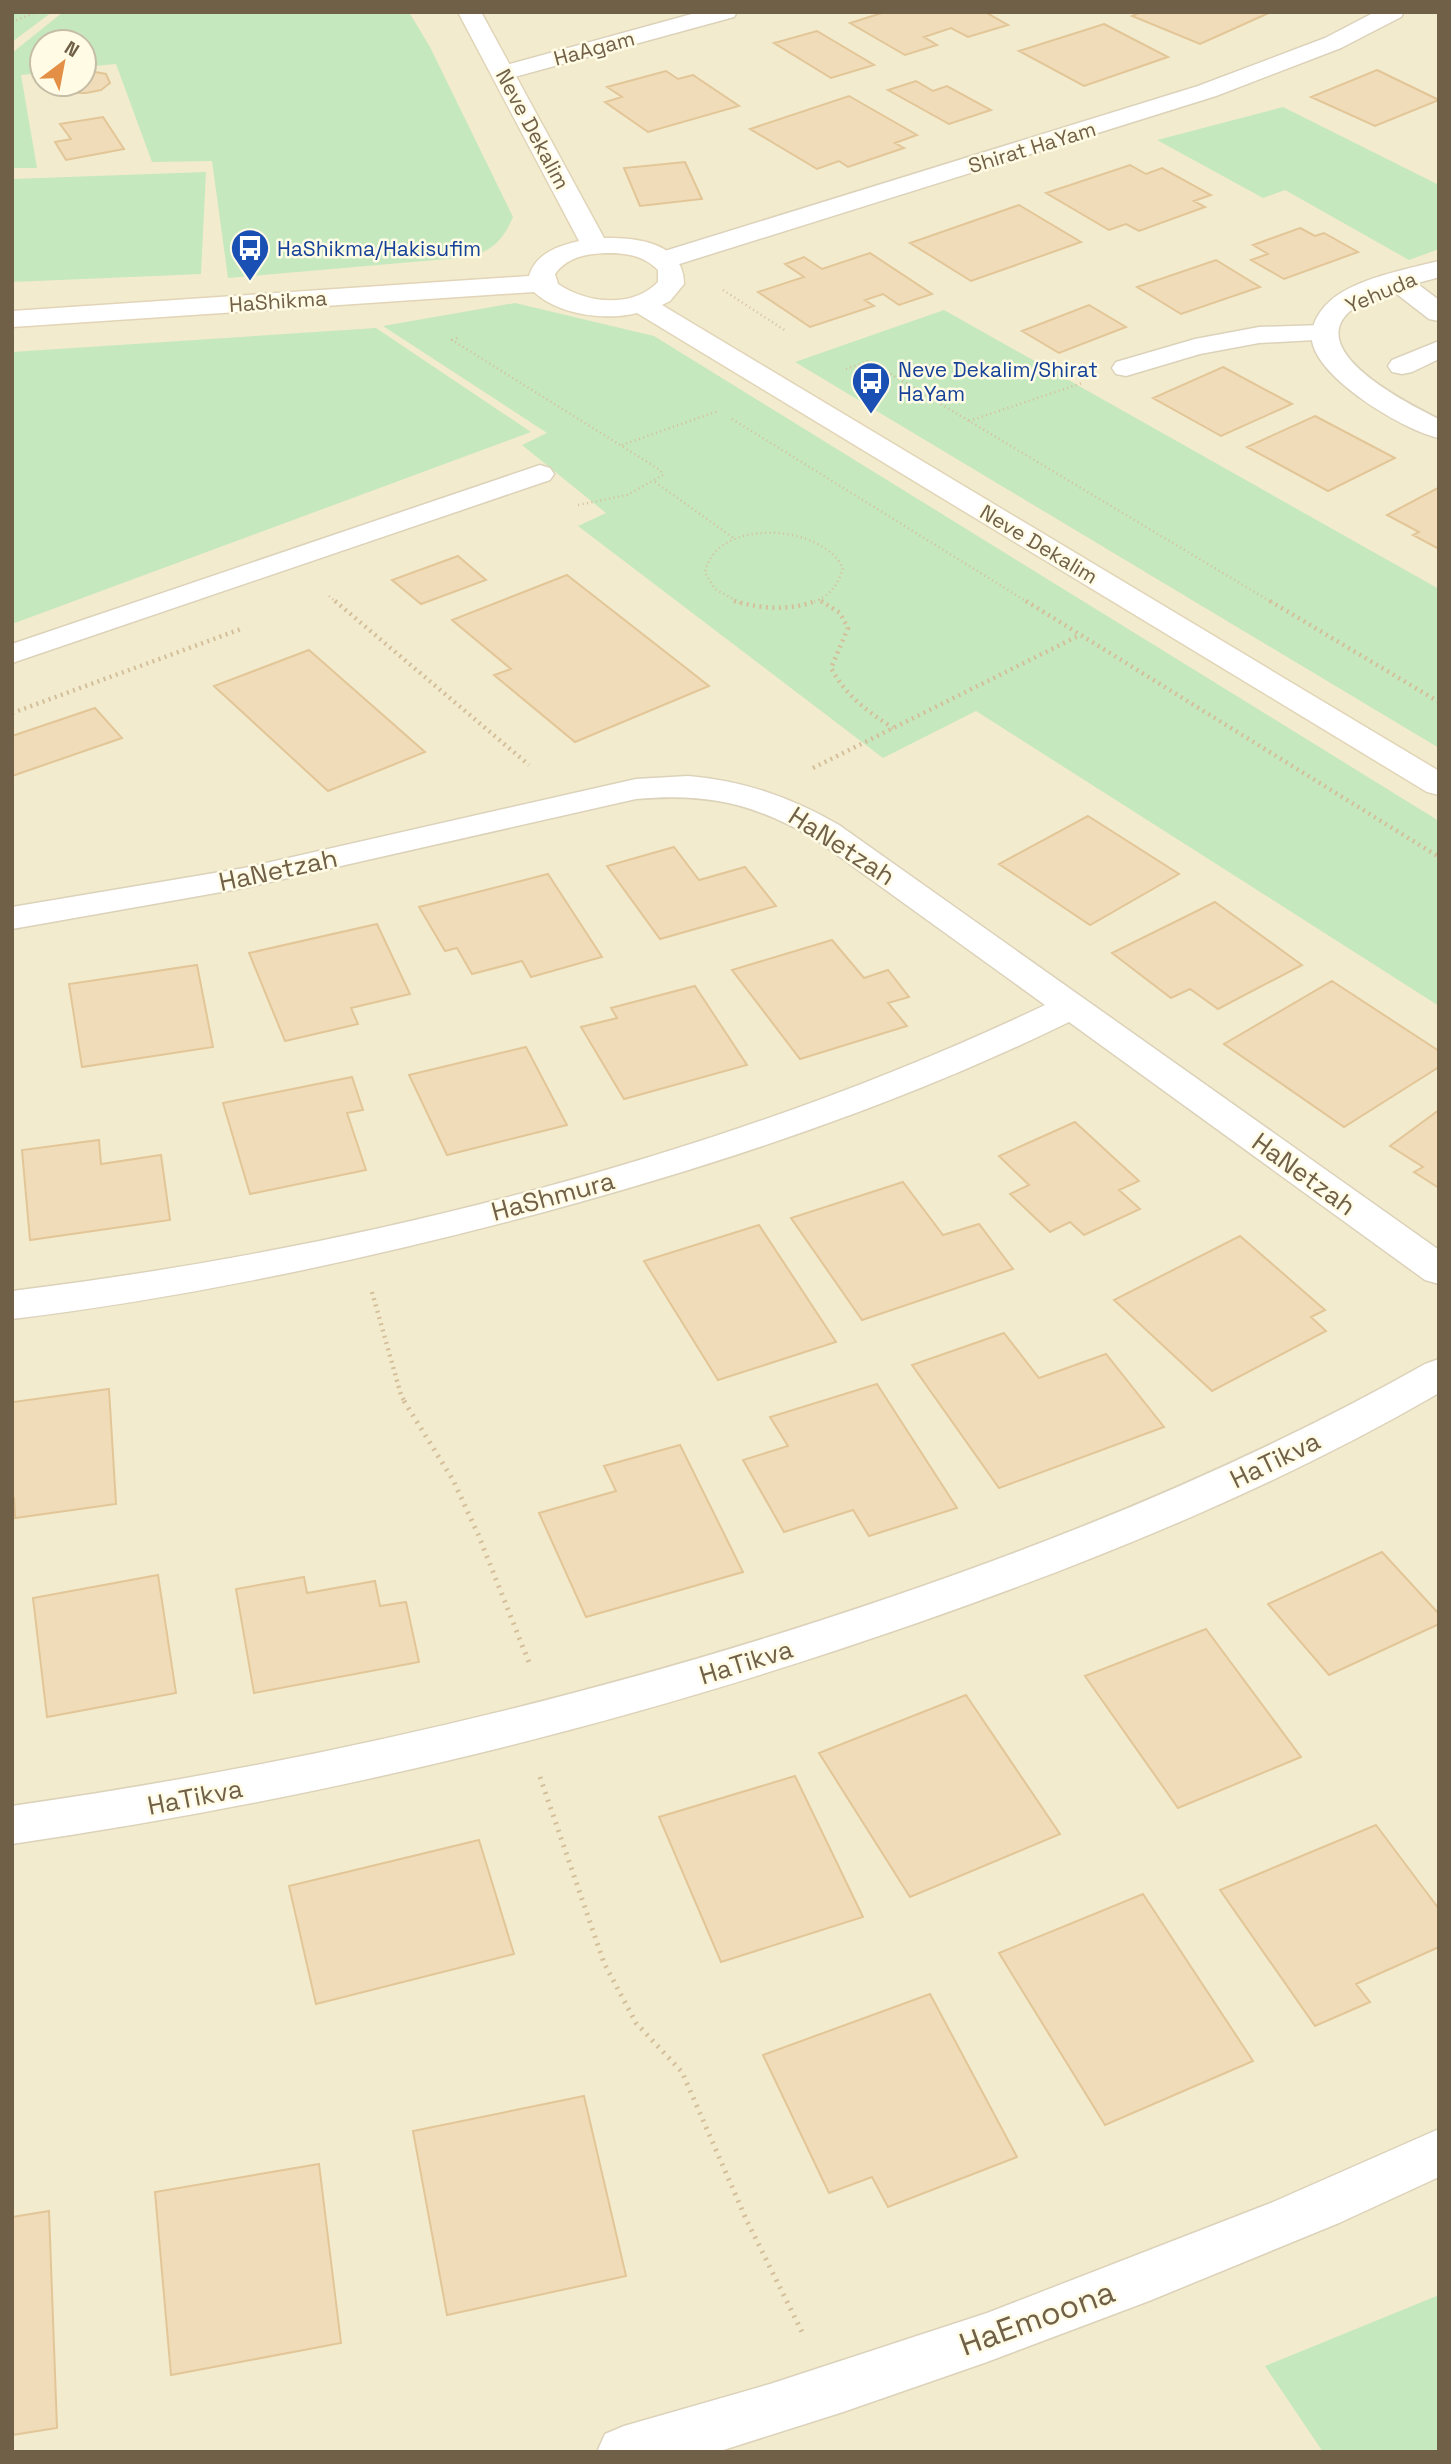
<svg xmlns="http://www.w3.org/2000/svg" width="1451" height="2464" viewBox="0 0 1451 2464" font-family="'Space Grotesk',sans-serif">
<style>
.residential{fill:#f3ebce;fill-rule:evenodd}
.green{fill:#c6e8bf}
.building{fill:#f0dcb8;stroke:#e2c698;stroke-width:2}
.lines{fill:none;stroke-linecap:round;stroke-linejoin:round}
.lane-casing{stroke:#dcd2ba;stroke-width:3}
.street-casing{stroke:#dcd2ba;stroke-width:3}
.secondary-casing{stroke:#e1d4b7;stroke-width:3}
.path-far2{stroke:#d4bf9b;stroke-width:2.5;stroke-dasharray:1 3.5;stroke-linecap:butt}
.path-far1{stroke:#d4bf9b;stroke-width:4.5;stroke-dasharray:2 4.5;stroke-linecap:butt}
.path{stroke:#d4bf9b;stroke-width:5;stroke-dasharray:2 6;stroke-linecap:butt}
.lane{fill:#fff;fill-rule:evenodd}
.street{fill:#fff;fill-rule:evenodd}
.secondary{fill:#fff;fill-rule:evenodd}
.labels{text-anchor:middle;dominant-baseline:central;stroke-width:5;stroke-linejoin:round;paint-order:stroke}
.far-street-label{font-size:21px;fill:#716048;stroke:#fffbe5}
.far-transit-label{font-size:21px;fill:#164399;stroke:#fffbe5;text-anchor:start}
.street-label{font-size:26px;fill:#716048;stroke:#fffbe5}
.near-street-label{font-size:32px;fill:#716048;stroke:#fffbe5}
</style>
<rect width="100%" height="100%" fill="#fbf7df"/>
<path class="residential" d="M12,12h1427v2440h-1427zM42,42h42v42h-42z"/>
<path class="green" d="M12,12h40l-40,30z
M63,12h346l21,35 83,170c-10,23 -20,33 -43,40l-242,21 -16,-117 -60,1 -36,-98 -32,3v-25h-42v31l-21,2 16,93h-25v-115z
M1283,107l156,78v64l-30,11 -124,-70 -22,8 -106,-58z
M206,172l-5,102 -189,8v-103z
M515,303l139,33 785,485v185l-463,-295 -93,47 -305,-232 28,-13 -84,-68 25,-12 -164,-107z
M944,310l495,279v159l-644,-386z
M376,328l155,104 -519,192v-272z
M1439,2295v157h-116l-58,-86z"/>
<path class="building" d="M885,12h100l23,13 -40,12 -17,-9 -27,9 13,8 -32,10 -55,-32z
M1141,12h130l-71,32 -68,-28z
M1104,24l64,33 -84,29 -65,-35z
M817,31l57,34 -43,13 -57,-35z
M84,70l22,4 4,9 -9,7 -15,3h-17l-13,-7v-2h28z
M1377,70l62,30 -64,26 -64,-29z
M666,71l12,8 15,-4 46,31 -91,26 -43,-30 17,-5 -15,-10z
M916,81l17,10 14,-5 44,24 -42,14 -61,-34z
M849,96l68,39 -22,8 9,5 -56,19 -9,-6 -22,8 -67,-40z
M103,117l21,32 -58,11 -11,-18 16,-3 -11,-15z
M685,162l17,37 -62,7 -16,-38z
M1130,165l16,9 16,-6 49,27 -17,6 11,6 -66,24 -13,-7 -17,6 -63,-37z
M1019,205l62,37 -110,39 -61,-38z
M1300,228l15,8 9,-3 34,19 -74,27 -33,-19 17,-6 -15,-9z
M870,253l62,41 -33,11 -16,-11 -18,6 9,6 -64,21 -52,-35 46,-15 -19,-13 19,-7 18,12z
M1216,260l44,27 -79,27 -44,-27z
M1089,305l37,22 -67,26 -37,-22z
M1223,367l69,37 -71,32 -68,-38z
M1315,416l80,42 -67,33 -81,-44z
M1438,488l1,1v60l-26,-14 6,-3 -32,-17z
M458,556l28,24 -65,24 -29,-24z
M567,575l142,111 -134,56 -81,-67 17,-6 -59,-49z
M309,650l116,102 -97,39 -114,-105z
M95,708l27,30 -110,38v-40z
M1088,816l91,58 -89,51 -91,-61z
M674,847l25,33 46,-13 31,39 -116,33 -53,-73z
M548,874l54,83 -71,20 -9,-16 -50,13 -15,-26 -12,3 -26,-44z
M1215,902l87,63 -84,44 -28,-20 -19,9 -59,-45z
M377,924l33,70 -59,14 7,16 -73,17 -36,-88z
M832,940l32,38 24,-8 21,27 -21,6 19,23 -107,33 -68,-89z
M197,965l16,82 -131,20 -13,-83z
M1332,981l107,70v16l-95,60 -120,-83z
M695,986l52,79 -123,34 -43,-72 36,-9 -6,-10z
M526,1047l41,78 -120,30 -38,-80z
M352,1077l11,33 -16,3 19,57 -116,24 -27,-91z
M1439,1110v78l-25,-16 9,-5 -33,-21z
M1075,1122l64,59 -20,9 21,19 -56,26 -14,-13 -20,10 -40,-38 19,-9 -30,-29z
M99,1140l2,24 60,-9 9,65 -140,20 -8,-90z
M903,1182l40,53 36,-11 34,45 -151,51 -71,-102z
M759,1225l77,117 -118,38 -74,-119z
M1240,1236l85,74 -14,7 15,14 -114,60 -98,-91z
M1004,1333l35,45 67,-24 58,73 -165,61 -87,-123z
M877,1384l80,124 -88,28 -16,-26 -69,22 -41,-72 45,-14 -18,-29z
M109,1389l7,115 -101,14 -1,-20h-2l1,-96z
M680,1445l63,127 -157,45 -47,-104 77,-22 -12,-25z
M1382,1552l57,62v10l-110,51 -61,-71z
M158,1575l18,118 -129,24 -14,-119z
M304,1577l3,16 68,-12 5,25 26,-4 13,60 -165,31 -18,-104z
M1206,1629l95,128 -123,51 -93,-132z
M966,1695l94,139 -150,63 -91,-144z
M795,1776l68,141 -142,45 -62,-145z
M1376,1825l63,84v38l-83,37 14,18 -55,24 -95,-136z
M479,1840l35,114 -198,50 -27,-118z
M1143,1894l110,167 -148,64 -106,-172z
M930,1994l87,163 -129,50 -16,-30 -43,16 -66,-138z
M584,2096l42,180 -179,39 -34,-184z
M319,2164l22,179 -170,32 -16,-183z
M49,2211l8,217 -45,7v-218z"/>
<g class="lines">
<g class="lane-casing">
<path id="lane" d="M1398,274l9,2 32,24v21l-10,-2 -40,-31 -4,-6 4,-6z
M1323,325l10,2 4,6 -4,6 -74,4 -59,11 -74,22 -10,-2 -4,-6 4,-6 79,-23 64,-12z
M1439,341v18l-27,13 -10,2 -10,-2 -4,-6 4,-6z
M540,465l10,3 4,6 -4,6 -538,183v-19z"/>
</g>
<g class="street-casing">
<path id="street" d="M699,12h38l-3,5 -231,63 -8,-2 -4,-5 4,-5z
M1375,12h29l-3,5 -60,31 -125,48 -543,170 -9,2 -9,-2 -4,-6 4,-6 543,-168 127,-48z
M1439,261v16c-29,9 -66,14 -90,35 -44,41 62,93 90,107v19c-36,-8 -115,-56 -126,-93 -5,-16 5,-33 16,-43 24,-23 78,-33 110,-41z
M688,776c56,5 103,21 151,49l600,425v34l-14,-4 -356,-258c-168,82 -345,141 -525,190 -175,47 -352,85 -532,107v-28c346,-42 718,-136 1033,-286l-230,-166c-62,-36 -107,-46 -179,-40l-392,89 -232,41v-22l232,-39 392,-89z
M1439,1359v34c-166,96 -344,168 -525,231 -298,104 -590,174 -902,220v-38c300,-43 593,-111 879,-209 185,-63 364,-137 534,-233z
M1439,2129v48l-100,46 -190,78 -162,61 -144,50 -126,40h-120l8,-18 19,-8 146,-42 217,-71 286,-111z"/>
</g>
<g class="secondary-casing">
<path id="secondary" d="M458,12h23l123,226c33,-1 80,5 80,46l-14,17 -8,4 777,466v24l-12,-3 -790,-479c-32,8 -78,2 -103,-21l-522,35v-16l517,-35c7,-23 29,-30 50,-35zM605,253c21,0 38,2 53,17v12c-26,27 -72,21 -100,2l-3,-10c12,-17 31,-20 50,-21z"/>
</g>
<path class="path-far2" d="M12,22l25,-10
M723,290l63,41
M457,338l-5,2 208,130 3,5 -36,20 -49,10
M846,369l23,-8 404,242
M732,419l297,184
M969,421l113,-38
M622,445l96,-34
M655,482l80,57
M329,596l8,7
M819,600l4,3
M740,603l-25,-14 -10,-16c10,-56 116,-50 138,-5 -6,19 -13,28 -32,35"/>
<path class="path-far1" d="M335,601l194,164
M734,601c28,8 54,10 82,0
M821,601l19,12 8,15 -17,40c15,28 36,43 62,60
M1026,601l413,256
M1270,601l169,101
M12,713l229,-84
M813,768l267,-133
M372,1292l29,103 4,7"/>
<path class="path" d="M404,1401l49,79 25,54 52,131
M540,1777l64,186 32,60 46,49 64,147 57,115"/>
<use href="#lane" class="lane"/>
<use href="#street" class="street"/>
<use href="#secondary" class="secondary"/>
</g>
<defs>
<g id="bus-pin" transform="scale(2.0125)"><path d="M0 17L-7.5 6A9.5 9.5 0 1 1 7.5 6Z" fill="#1a4fb4" stroke="#fffbe5"/><path d="M-5-6H5V4H4V6H2V4H-2V6H-4V4H-5ZM-3.5-4V0h7V-4ZM-3.5 1.2v1.5H-2V1.2ZM2 1.2v1.5H3.5V1.2Z" fill="#fff"/></g>
</defs>
<g fill-rule="evenodd">
<use href="#bus-pin" x="250" y="248"/>
<use href="#bus-pin" x="871" y="381"/>
</g>
<g class="labels">
<g class="far-street-label">
<text transform="translate(594 48) rotate(-15)">HaAgam</text>
<text transform="translate(533 129) rotate(62)">Neve Dekalim</text>
<text transform="translate(1032 147) rotate(-17)">Shirat HaYam</text>
<text transform="translate(1381 292) rotate(-23)">Yehuda</text>
<text transform="translate(278 301) rotate(-4)">HaShikma</text>
<text transform="translate(1039 544) rotate(31)">Neve Dekalim</text>
</g>
<g class="far-transit-label">
<text x="277" y="248">HaShikma/Hakisufim</text>
<text x="898" y="369">Neve Dekalim/Shirat<tspan x="898" dy="24">HaYam</tspan></text>
</g>
<g class="street-label">
<text transform="translate(842 846) rotate(33)">HaNetzah</text>
<text transform="translate(278 870) rotate(-12)">HaNetzah</text>
<text transform="translate(1304 1174) rotate(36)">HaNetzah</text>
<text transform="translate(553 1196) rotate(-15)">HaShmura</text>
<text transform="translate(1275 1460) rotate(-26)">HaTikva</text>
<text transform="translate(746 1662) rotate(-17)">HaTikva</text>
<text transform="translate(195 1797) rotate(-11)">HaTikva</text>
</g>
<g class="near-street-label">
<text transform="translate(1037 2318) rotate(-20)">HaEmoona</text>
</g>
</g>
<rect width="1451" height="2464" fill="none" stroke="#716048" stroke-width="28"/>
<g transform="translate(63 63) rotate(32)"><circle r="33" fill="#fffbe5" stroke="#c6bda6" stroke-width="2"/>
<path d="M0-5L12 26L0 18L-12 26Z" fill="#e48f46"/>
<text y="-10" font-size="19" font-weight="bold" text-anchor="middle" fill="#716048">N</text>
</g>
</svg>
